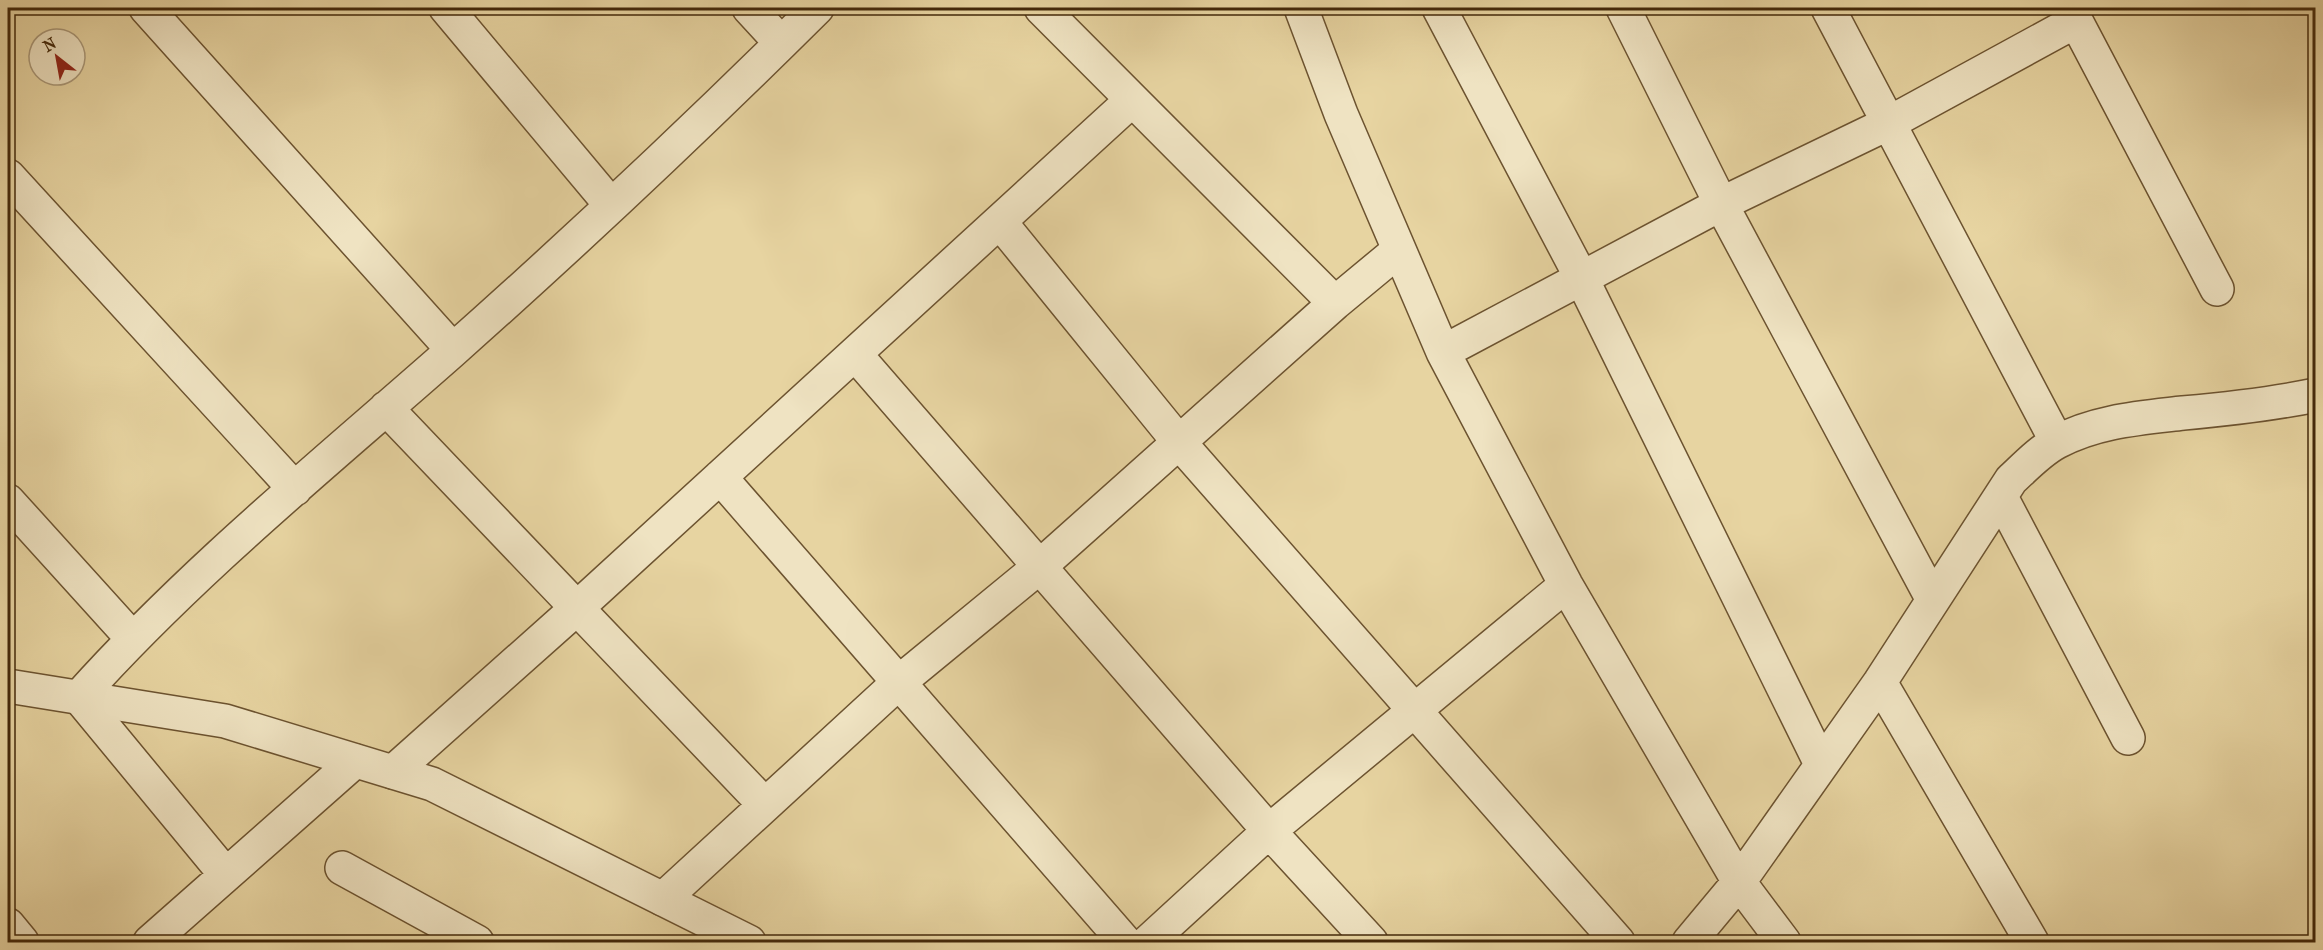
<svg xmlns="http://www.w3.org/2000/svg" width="2323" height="950" viewBox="0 0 2323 950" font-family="'IM FELL French Canon',serif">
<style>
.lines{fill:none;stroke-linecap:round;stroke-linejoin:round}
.minor-casing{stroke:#6c5330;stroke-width:36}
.tertiary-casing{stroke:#6c5330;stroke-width:36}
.minor{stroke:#efe3c2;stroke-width:33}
.tertiary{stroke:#efe3c2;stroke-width:33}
</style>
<rect width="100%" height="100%" fill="#e7d4a1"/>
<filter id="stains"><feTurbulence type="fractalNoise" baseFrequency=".00333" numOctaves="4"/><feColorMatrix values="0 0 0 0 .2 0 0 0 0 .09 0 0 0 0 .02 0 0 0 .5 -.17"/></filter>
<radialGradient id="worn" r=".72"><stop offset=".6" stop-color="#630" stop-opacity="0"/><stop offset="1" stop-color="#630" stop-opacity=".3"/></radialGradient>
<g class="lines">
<g class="minor-casing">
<path id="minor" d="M146,8l307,342
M446,8l165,197
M749,8l32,35
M1041,8l294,295
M1301,8l40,106 102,238 123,233 173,297 45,60
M1439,8l143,271 239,485
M1623,8l98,196 212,396
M1828,8l229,434
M2076,21l141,268
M8,176l287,313
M1000,222l178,219 440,501
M1443,352l278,-148 168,-81 187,-102 -8,-13
M855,354l414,477 102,111
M386,408l379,397
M720,477l405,465
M2001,497l127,241
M8,501l124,137
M1880,682l152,260
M393,772l184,-164 555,-508
M342,868l135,74
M226,875l-147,-178c113,-126 245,-233 372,-345 125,-111 247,-226 366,-344
M663,899l235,-216 140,-115 297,-265 64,-53
M8,925l14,17
M150,942l205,-181
M1148,942l121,-111 297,-246
M1689,942l50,-60 141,-200 131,-202c15,-14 29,-29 46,-38 39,-21 83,-24 126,-29 44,-4 89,-9 133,-18"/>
</g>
<g class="tertiary-casing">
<path id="tertiary" d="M8,686l217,35 207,63 317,158"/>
</g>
<use href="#minor" class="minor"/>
<use href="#tertiary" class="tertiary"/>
</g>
<rect width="2323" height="950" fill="none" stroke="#e7d4a1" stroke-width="30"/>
<rect x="9" y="9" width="2305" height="932" fill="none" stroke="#43280a" stroke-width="3"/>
<rect x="15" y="15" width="2293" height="920" fill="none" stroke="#43280a" stroke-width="1.5"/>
<g transform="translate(57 57) rotate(329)"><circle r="28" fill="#efe3c2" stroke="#aa9878" stroke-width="1.5"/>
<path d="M0-4.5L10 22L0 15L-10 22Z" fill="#8f2418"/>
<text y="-9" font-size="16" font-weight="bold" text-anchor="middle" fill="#43280a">N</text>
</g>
<rect width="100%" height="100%" filter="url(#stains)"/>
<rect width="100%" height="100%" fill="url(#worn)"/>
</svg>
